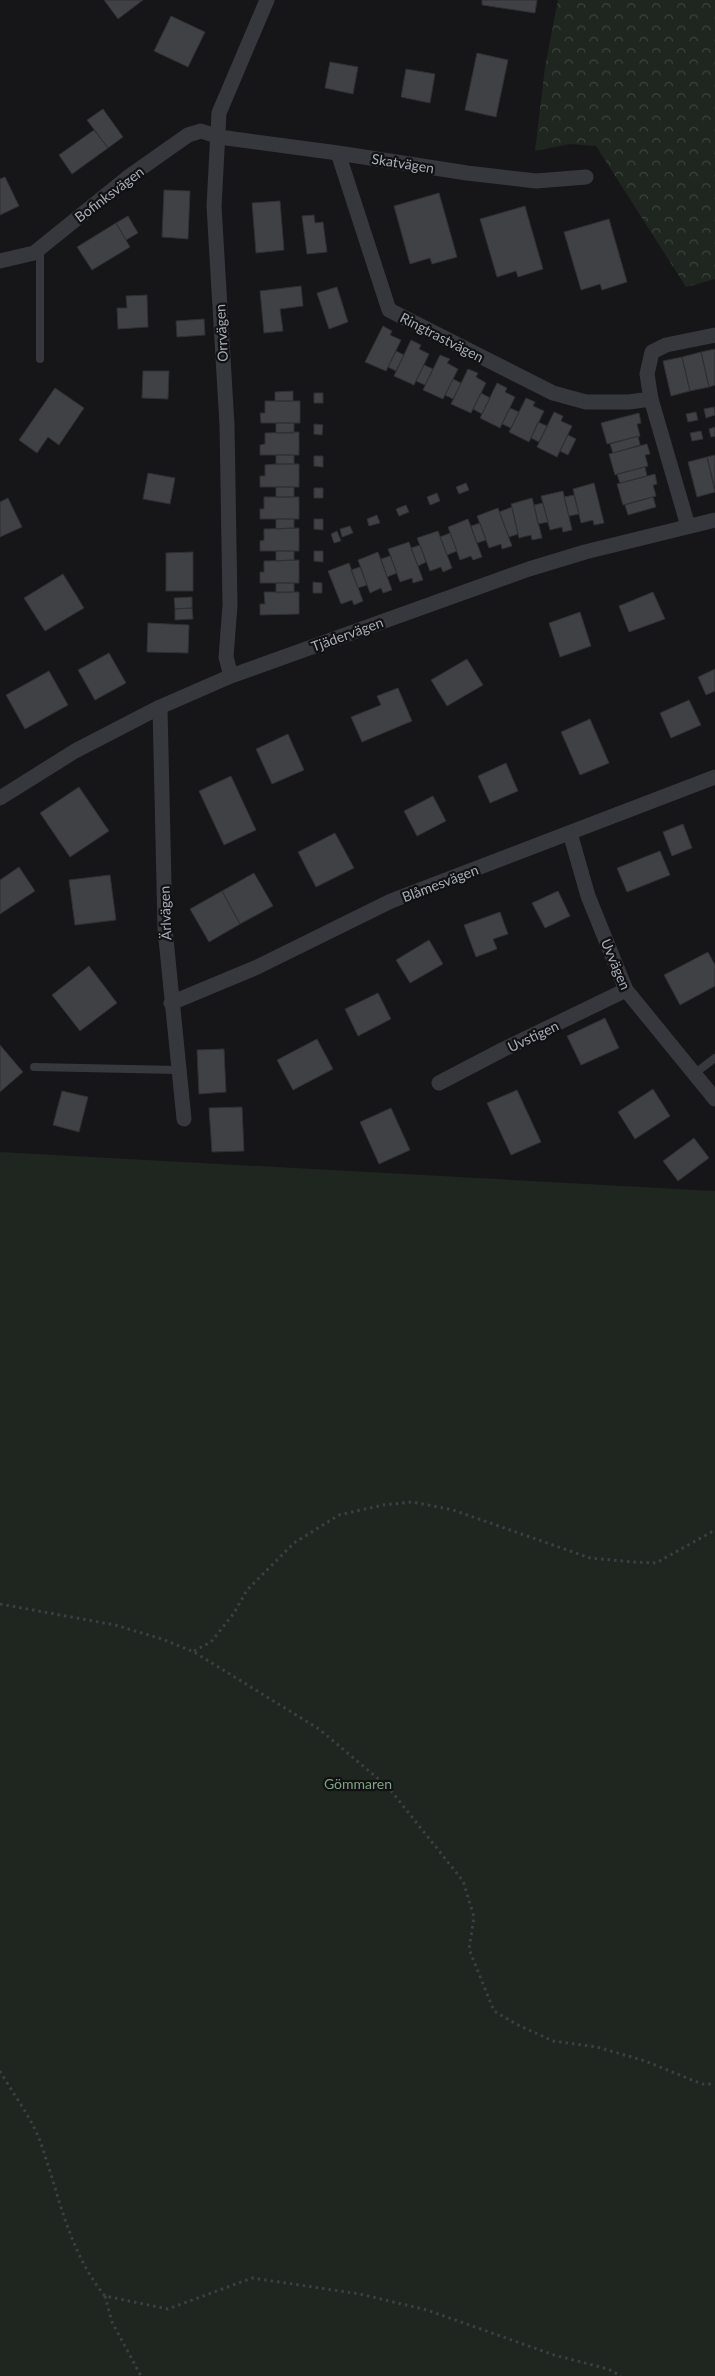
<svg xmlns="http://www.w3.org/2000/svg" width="715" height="2376" viewBox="0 0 715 2376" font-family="Lato,sans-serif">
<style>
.forest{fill:url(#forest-crowns)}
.green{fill:#1e261f}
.building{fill:#404145;stroke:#303034}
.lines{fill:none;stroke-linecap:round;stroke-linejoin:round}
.path{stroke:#3d3f44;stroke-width:3;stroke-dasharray:2.5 4;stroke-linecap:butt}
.lane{stroke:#37383d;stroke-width:8}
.street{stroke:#37383d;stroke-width:15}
.labels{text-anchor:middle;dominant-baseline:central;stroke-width:4.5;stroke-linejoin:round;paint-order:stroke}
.street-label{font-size:14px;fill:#a8adb8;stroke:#111113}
.park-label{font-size:14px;fill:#7fa381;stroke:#111113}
</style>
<defs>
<pattern id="forest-crowns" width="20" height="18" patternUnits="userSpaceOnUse" patternTransform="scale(1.25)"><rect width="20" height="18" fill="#1e261f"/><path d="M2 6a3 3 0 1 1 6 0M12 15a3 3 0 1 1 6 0" fill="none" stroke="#3c433d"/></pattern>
</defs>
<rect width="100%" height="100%" fill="#161618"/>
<path class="forest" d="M558,0h157v279l-29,8 -90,-141 -26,-2 -35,7 10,-84z"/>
<path class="green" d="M0,1152l715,39v1185h-715z"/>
<path class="building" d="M104,0h39l-25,19z
M482,0h55l-2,13 -53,-8z
M171,16l34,16 -17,35 -34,-16z
M477,53l31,7 -12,57 -31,-7z
M330,62l28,5 -5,27 -28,-6z
M406,69l29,5 -5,29 -29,-6z
M103,109l20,28 -15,11 -21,-28z
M94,130l14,18 -36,26 -13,-19z
M5,177l14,29 -19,9v-36z
M164,190l26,1 -2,48 -26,-2z
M439,193l18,64 -25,7 -2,-6 -20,6 -16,-58z
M280,201l4,49 -28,3 -4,-50z
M525,206l18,63 -25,8 -2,-6 -19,6 -17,-58z
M314,215l1,8 8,-1 4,30 -20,2 -5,-38z
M128,216l10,17 -12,7 -10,-17z
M609,219l18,63 -25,8 -2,-6 -19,6 -17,-58z
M116,223l14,24 -38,23 -15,-23z
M301,286l2,20 -23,3 3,22 -19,2 -4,-42z
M337,287l11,35 -19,7 -12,-36z
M147,295l1,32 -30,2 -1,-21h10l-1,-12z
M204,319l1,16 -28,2 -1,-16z
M383,326l9,5 -2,4 11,5 -15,31 -21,-9z
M411,340l10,5 -2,4 10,5 -15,31 -20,-9z
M715,349v36l-6,2 -8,-35z
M396,351l8,4 -8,16 -8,-4z
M701,352l8,35 -19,4 -8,-34z
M440,355l10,4 -3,4 11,6 -15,30 -20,-9z
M682,357l8,34 -19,5 -8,-35z
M424,365l9,4 -8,16 -9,-4z
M468,369l10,4 -2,4 10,6 -15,30 -20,-9z
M143,371h26l-1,28 -26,-1z
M453,379l8,4 -8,16 -8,-4z
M497,383l10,5 -2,4 10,5 -15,31 -20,-10z
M55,388l29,20 -25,37 -11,-8 -11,16 -18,-13z
M293,391v10h-18v-9z
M314,393h9v10h-9z
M481,393l9,5 -8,16 -9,-5z
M526,398l9,4 -2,4 11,5 -15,31 -20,-10z
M265,401h35v22h-39l-1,-10h5z
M714,407l1,8 -9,3 -2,-9z
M510,408l9,4 -8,16 -9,-4z
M554,412l9,4 -2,5 11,5 -15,31 -20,-10z
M696,412l2,8 -10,2 -2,-8z
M639,413l2,10 -4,1 3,12 -33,8 -6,-21z
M538,422l9,4 -8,16 -8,-4z
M276,423h18v10h-18z
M314,424l9,1 -1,10 -8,-1z
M715,427v9l-4,1 -2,-8z
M701,431l2,8 -11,2 -2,-8z
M299,432v23h-39v-10l5,-1v-11z
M568,435l8,4 -8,16 -8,-4z
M638,436l2,9 -27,8 -3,-9z
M647,444l3,10 -5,1 3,11 -33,9 -6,-21z
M276,455h18v9h-18z
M715,455v34l-8,-32z
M314,456h9v11l-9,-1z
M707,457l8,35 -18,5 -9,-35z
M276,464h23v23h-39v-11h5v-11z
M645,467l2,9 -27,7 -3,-9z
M148,473l27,5 -5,26 -27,-5z
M655,474l2,10 -4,1 3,11 -33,9 -6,-21z
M466,483l3,7 -10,4 -3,-7z
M594,483l10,40 -10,2 -1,-5 -12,3 -8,-34z
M276,487h18v10h-18z
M314,488h9v10h-9z
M563,491l9,39 -9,2 -1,-5 -12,3 -9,-34z
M437,493l3,8 -10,4 -3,-8z
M574,495l5,19 -10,2 -5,-19z
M264,497h35v22h-39v-10h4z
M653,497l3,10 -28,8 -3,-10z
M8,498l14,29 -22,10v-35z
M532,498l10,40 -10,2 -1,-5 -12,3 -8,-34z
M543,503l5,19 -10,2 -4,-19z
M406,505l3,7 -10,4 -3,-7z
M512,507l6,27 -9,3 -10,-25z
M498,508l14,38 -10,3 -1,-5 -12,4 -12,-32z
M377,515l3,8 -11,3 -2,-7z
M276,519h18v9l-18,1z
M314,519h9v11l-9,-1z
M468,519l14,38 -9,3 -2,-4 -11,4 -12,-33z
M480,523l6,17 -9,3 -6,-17z
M350,526l3,7 -11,4 -2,-8z
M299,528v23h-39v-10l4,-1v-11z
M337,531l4,10 -7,2 -3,-9z
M438,531l14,37 -9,4 -2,-5 -11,4 -13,-33z
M450,533l7,18 -10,4 -7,-18z
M409,542l14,38 -10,3 -1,-5 -12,4 -12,-33z
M420,545l6,17 -8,4 -7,-18z
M276,551h18v9l-18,1z
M314,551h9v11l-9,-1z
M193,552v39h-27v-38z
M378,552l14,38 -9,3 -2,-5 -11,5 -12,-33z
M390,556l7,17 -10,4 -6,-18z
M299,560v23h-39v-11h4v-11z
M349,563l14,38 -9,4 -2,-5 -11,4 -13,-33z
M360,567l7,18 -9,3 -7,-18z
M63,574l21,34 -39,23 -21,-33z
M313,582l9,1v10h-9z
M276,583h18v9l-18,1z
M264,592h35v22l-39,1v-11h5z
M653,592l12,27 -36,13 -10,-26z
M192,597v11l-17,1 -1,-11z
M192,608l1,11 -18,1v-11z
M580,612l11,34 -31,11 -11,-34z
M148,623l41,2 -1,28 -41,-1z
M109,653l17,30 -31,17 -17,-30z
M467,659l16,26 -36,21 -16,-26z
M715,669v22l-9,4 -8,-18z
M49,671l19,34 -43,24 -19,-34z
M398,688l14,33 -50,21 -11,-25 30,-12 -4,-9z
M689,700l12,25 -30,13 -11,-25z
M590,719l19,44 -29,12 -19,-43z
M288,734l16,36 -32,14 -16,-35z
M506,763l12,28 -28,12 -12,-27z
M231,776l25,54 -32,15 -25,-54z
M79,787l30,44 -39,26 -30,-44z
M433,796l13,25 -29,15 -13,-25z
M683,824l9,24 -20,8 -9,-24z
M335,833l19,35 -38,19 -18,-35z
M660,851l10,24 -43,17 -10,-24z
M19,867l16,24 -35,23v-34z
M254,873l19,33 -33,18 -18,-33z
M110,875l6,45 -41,5 -6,-45z
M222,891l18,33 -31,18 -19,-33z
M558,891l12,25 -25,12 -13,-25z
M500,912l8,22 -15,5 4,10 -21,8 -12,-32z
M429,940l14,24 -33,19 -14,-23z
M708,952l7,13v21l-35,19 -16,-30z
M89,966l28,37 -37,28 -28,-36z
M378,993l13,26 -33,17 -13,-27z
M605,1018l14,30 -38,17 -14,-29z
M317,1039l16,30 -40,21 -16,-30z
M0,1045l23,27 -23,20z
M224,1049l2,43 -27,2 -2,-44z
M653,1089l17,27 -35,23 -17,-27z
M517,1090l24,52 -30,13 -24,-52z
M62,1091l26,6 -9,35 -26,-7z
M242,1107l2,44 -32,1 -3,-44z
M391,1108l19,42 -31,14 -19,-42z
M694,1138l15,20 -31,23 -15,-20z"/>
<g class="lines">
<path class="path" d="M0,1604l115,21 47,14 32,13 125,77 69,58 75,94 11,36 -5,32 25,62 22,13 37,17 44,6 48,14 57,23h13
M194,1651l17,-9 23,-29 13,-23 47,-47 45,-28 44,-10 29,-3 41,8 137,48 43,4 23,1 59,-33
M0,2071c13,23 31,46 40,70 19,53 28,110 65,155l63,13 84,-31 108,16 67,16 127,45 54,14 13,7
M105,2296l7,26 29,54"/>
<path class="lane" d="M40,359v-109
M34,1067l144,3
M694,1074l21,-16"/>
<path class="street" d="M338,153l51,157 164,83 33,9h43l22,-3
M0,261l34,-8 93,-75 61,-43 13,-4 18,6 119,16 129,20 69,8 50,-4
M688,526l-37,-127 -4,-25 5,-22 14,-7 49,-10
M231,676l-5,-19 4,-52 -3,-180 -13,-219 5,-93 48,-113
M160,707l5,222 19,190
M0,798l75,-47 85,-44 71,-31 298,-107 56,-17 130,-32
M570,833l18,63 38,94 89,109
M171,1003l84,-35 136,-67 324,-124
M439,1083l65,-34 122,-59"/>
</g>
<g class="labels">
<g class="street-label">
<text transform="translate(403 163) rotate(9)">Skatvägen</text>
<text transform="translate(109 194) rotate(-37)">Bofinksvägen</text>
<text transform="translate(221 333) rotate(-93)">Orrvägen</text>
<text transform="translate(442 337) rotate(27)">Ringtrastvägen</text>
<text transform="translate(347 634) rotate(-20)">Tjädervägen</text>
<text transform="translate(440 883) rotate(-21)">Blåmesvägen</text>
<text transform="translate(165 913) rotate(-92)">Ärlvägen</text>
<text transform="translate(616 964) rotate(67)">Uvvägen</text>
<text transform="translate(533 1036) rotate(-25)">Uvstigen</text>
</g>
<g class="park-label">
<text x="358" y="1783">Gömmaren</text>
</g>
</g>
</svg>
